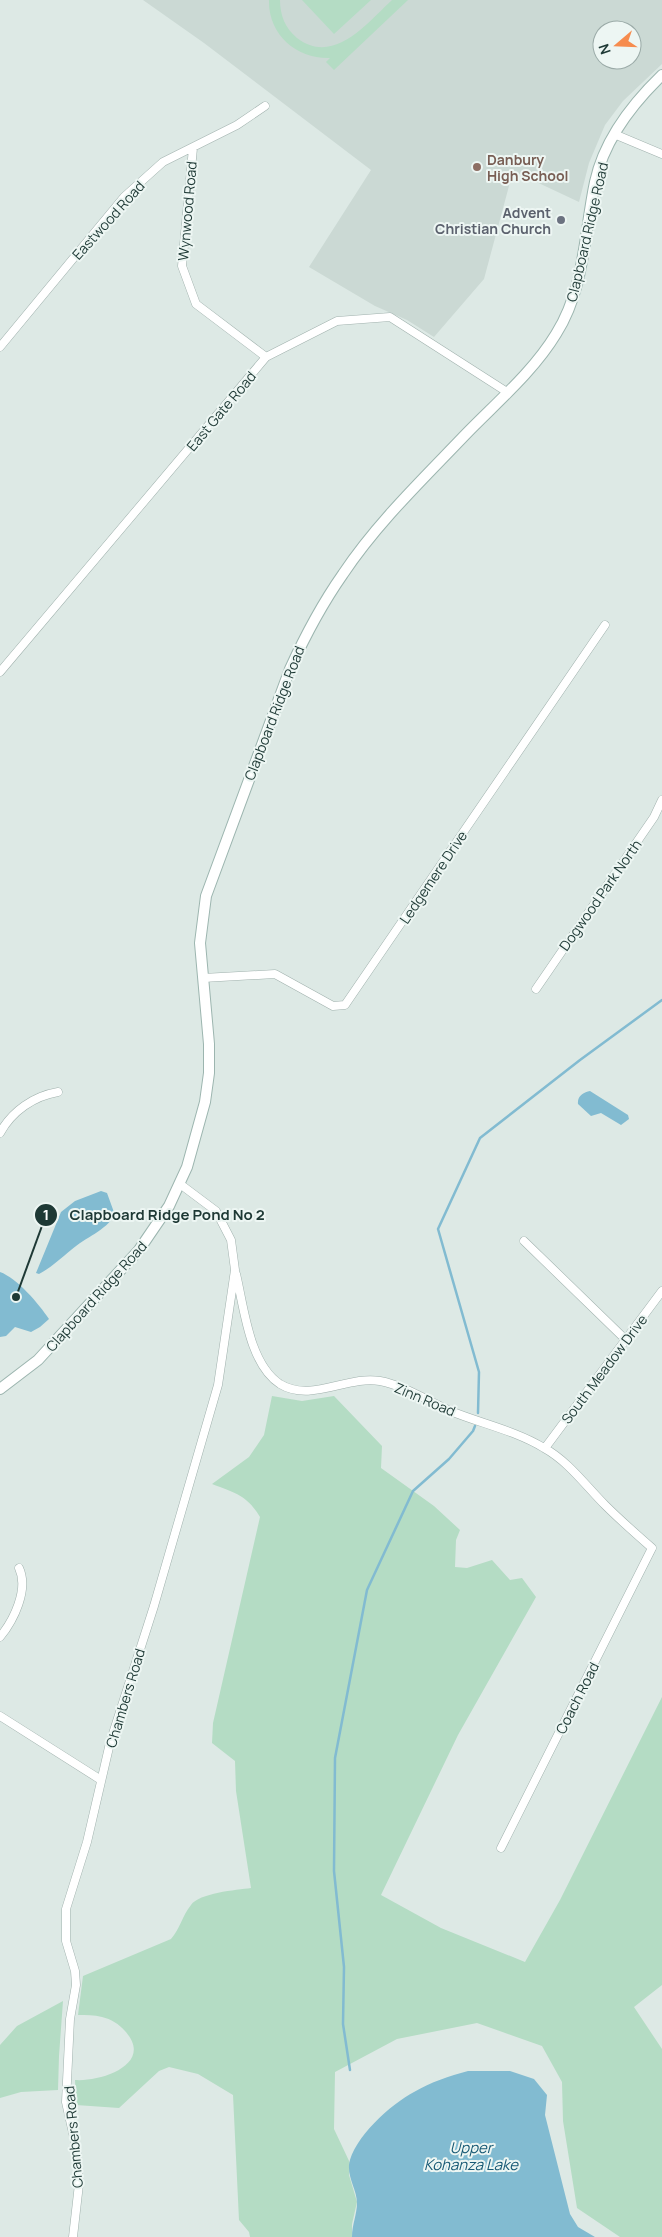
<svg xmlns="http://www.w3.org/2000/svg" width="662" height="2237" viewBox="0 0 662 2237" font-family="Manrope,sans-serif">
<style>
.built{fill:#cbd9d4;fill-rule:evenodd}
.green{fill:#b4dcc4}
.water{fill:#82bbd1}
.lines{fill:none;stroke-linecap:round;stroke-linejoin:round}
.stream{stroke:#82bbd1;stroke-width:2.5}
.street-casing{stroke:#a0b1ad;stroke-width:9}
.secondary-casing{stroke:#9cb5af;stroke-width:12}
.street{stroke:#fff;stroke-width:8}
.secondary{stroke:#fff;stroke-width:10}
.education-dot{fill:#8d6e63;stroke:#edf6f3;stroke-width:2}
.worship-dot{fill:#6b7280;stroke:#edf6f3;stroke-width:2}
.labels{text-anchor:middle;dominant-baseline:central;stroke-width:4;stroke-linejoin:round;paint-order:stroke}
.education-label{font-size:14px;font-weight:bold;fill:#785e54;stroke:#edf6f3;text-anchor:start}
.street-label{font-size:14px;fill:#1e3935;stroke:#edf6f3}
.worship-label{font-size:14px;font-weight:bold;fill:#5b616d;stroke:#edf6f3;text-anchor:end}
.water-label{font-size:15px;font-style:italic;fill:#185a75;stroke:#edf6f3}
.leader{fill:none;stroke:#1e3935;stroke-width:2}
.callout-dot{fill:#1e3935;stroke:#edf6f3;stroke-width:2}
.mark-label{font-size:15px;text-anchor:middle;font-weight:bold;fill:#fff}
.callout-label{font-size:15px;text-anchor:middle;font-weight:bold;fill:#1e3935;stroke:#edf6f3;stroke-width:4;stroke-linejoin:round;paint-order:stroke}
</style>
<rect width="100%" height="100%" fill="#dde9e5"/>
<path class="built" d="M143,0h519v64l-39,37 -18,24 -16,38 -10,39 -66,-31 -29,108 -50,58 -27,-17 -32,-14 -66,-39 62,-97 -167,-127zM602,30h30v30h-30z"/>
<path class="green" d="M269,0h11c0,15 5,28 17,38 37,28 70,-15 95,-38h16l-74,70 -8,-8 4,-4c-33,1 -62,-23 -61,-58z
M302,0h69l-37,34z
M272,1396l30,5 32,-5 48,50 -1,22 53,38 26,24 -4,10 -1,27 12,1 25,-8 18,20 12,-2 14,19 -78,138 -77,160 60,33 84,34 35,-62 102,-203v288l-28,22 28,42v188h-42l-43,-29 -14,-87 -1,-39 -20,-36 -65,-23 -80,16 -62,33 -1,57 16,34 -1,12 8,27 -5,22v13h-102l-1,-5 -10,-12 -6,-125 -35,-21 -29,-7 -10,4 -40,37 -43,-3 -1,-25c26,2 80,-16 50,-49 -6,-7 -14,-12 -23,-14 -8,-2 -16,-2 -24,-2l5,-39 88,-37c9,-10 11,-23 20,-34 8,-12 45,-15 60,-17l-15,-97 -1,-30 -23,-18 1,-20 47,-206c-13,-22 -25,-24 -48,-33l37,-27 15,-22z
M63,2001l-4,55 -1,34 -37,2 -21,6v-53l17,-19z"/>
<path class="water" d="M590,1091l38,24 1,4 -8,6 -20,-12 -10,3 -13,-12c-1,-8 6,-12 12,-13z
M101,1191l6,2 8,22c-10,16 -29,22 -44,35 -11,9 -19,17 -32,24l-3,-1 25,-61 14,-11z
M0,1272c17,6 39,32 49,47l-9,8 -9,5 -16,-5 -9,9 -6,1z
M468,2071h42l24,8 13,16 -2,20 25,99 8,13 17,10h-243c0,-12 5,-23 5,-34 0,-13 -9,-24 -8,-38 4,-27 42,-61 65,-73 17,-10 35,-16 54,-21z"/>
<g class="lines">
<path class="stream" d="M478,1413l1,-41 -41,-143 42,-91 100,-78 82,-60
M350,2070l-7,-46 1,-57 -10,-96 1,-113 32,-168 46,-99 36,-32 24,-28 2,-5"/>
<g class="street-casing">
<path id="street" d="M614,134l48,20
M193,148l-11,118 14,38 70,53
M0,347l124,-150 39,-35 74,-37 28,-19
M0,672l266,-315 71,-36 53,-4 117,75
M203,978l72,-4 58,32 12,-1 260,-380
M536,989l118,-172 8,-17
M0,1133c12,-22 34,-37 58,-41
M524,1241l102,99
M236,1274c8,33 13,90 44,110 31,19 68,-9 100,-3 26,5 49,21 73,31 30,12 63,19 91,36 24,13 42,38 61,57 15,15 31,29 47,43
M545,1448l117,-157
M0,1637c14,-17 29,-48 19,-69
M0,1716l101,64
M501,1848l151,-300
M73,2237l6,-53 -2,-33 -11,-49 4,-83 6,-34 -1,-14 -9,-30v-32l21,-67 23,-99 44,-137 64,-221 17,-115 -4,-30 -15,-29 -36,-27"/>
</g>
<g class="secondary-casing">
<path id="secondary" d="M0,1389l38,-29 101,-110 30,-44 18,-39 18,-65 4,-29v-29l-9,-101 6,-47 84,-227c15,-33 32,-65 53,-95 34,-51 80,-95 122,-139 31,-32 68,-63 91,-101 29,-46 28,-100 39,-152 9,-42 37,-78 67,-107"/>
</g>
<use href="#street" class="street"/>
<use href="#secondary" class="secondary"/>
</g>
<circle class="education-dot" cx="477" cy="167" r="5"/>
<circle class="worship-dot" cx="561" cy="220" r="5"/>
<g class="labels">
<g class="education-label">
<text x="487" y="159">Danbury<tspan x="487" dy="16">High School</tspan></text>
</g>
<g class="street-label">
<text transform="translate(187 211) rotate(-85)">Wynwood Road</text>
<text transform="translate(108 220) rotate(-48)">Eastwood Road</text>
<text transform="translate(587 232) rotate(-77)">Clapboard Ridge Road</text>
<text transform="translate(221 411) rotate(-50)">East Gate Road</text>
<text transform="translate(274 713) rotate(-69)">Clapboard Ridge Road</text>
<text transform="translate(433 877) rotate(-56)">Ledgemere Drive</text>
<text transform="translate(600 895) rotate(-55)">Dogwood Park North</text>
<text transform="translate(96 1296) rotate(-48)">Clapboard Ridge Road</text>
<text transform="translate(604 1369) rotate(-53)">South Meadow Drive</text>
<text transform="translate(425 1399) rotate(23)">Zinn Road</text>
<text transform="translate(125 1698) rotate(-73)">Chambers Road</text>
<text transform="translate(577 1698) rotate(-63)">Coach Road</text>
<text transform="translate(73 2137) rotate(-95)">Chambers Road</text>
</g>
<g class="worship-label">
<text x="551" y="212">Advent<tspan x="551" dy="16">Christian Church</tspan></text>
</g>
<g class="water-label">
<text x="471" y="2147">Upper<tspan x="471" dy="17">Kohanza Lake</tspan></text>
</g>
</g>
<path class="leader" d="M16 1297L46 1215"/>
<g class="callout-dot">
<circle cx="16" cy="1297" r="5"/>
<circle cx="46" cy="1215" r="12"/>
</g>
<g class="mark-label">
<text x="46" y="1220">1</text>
</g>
<g class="callout-label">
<text x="167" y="1220">Clapboard Ridge Pond No 2</text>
</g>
<g transform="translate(617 45) rotate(251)"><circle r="24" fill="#edf6f3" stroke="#9aaaa7"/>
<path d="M0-4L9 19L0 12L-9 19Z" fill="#f68c4e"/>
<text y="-8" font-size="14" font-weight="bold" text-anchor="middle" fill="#1e3935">N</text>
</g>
</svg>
